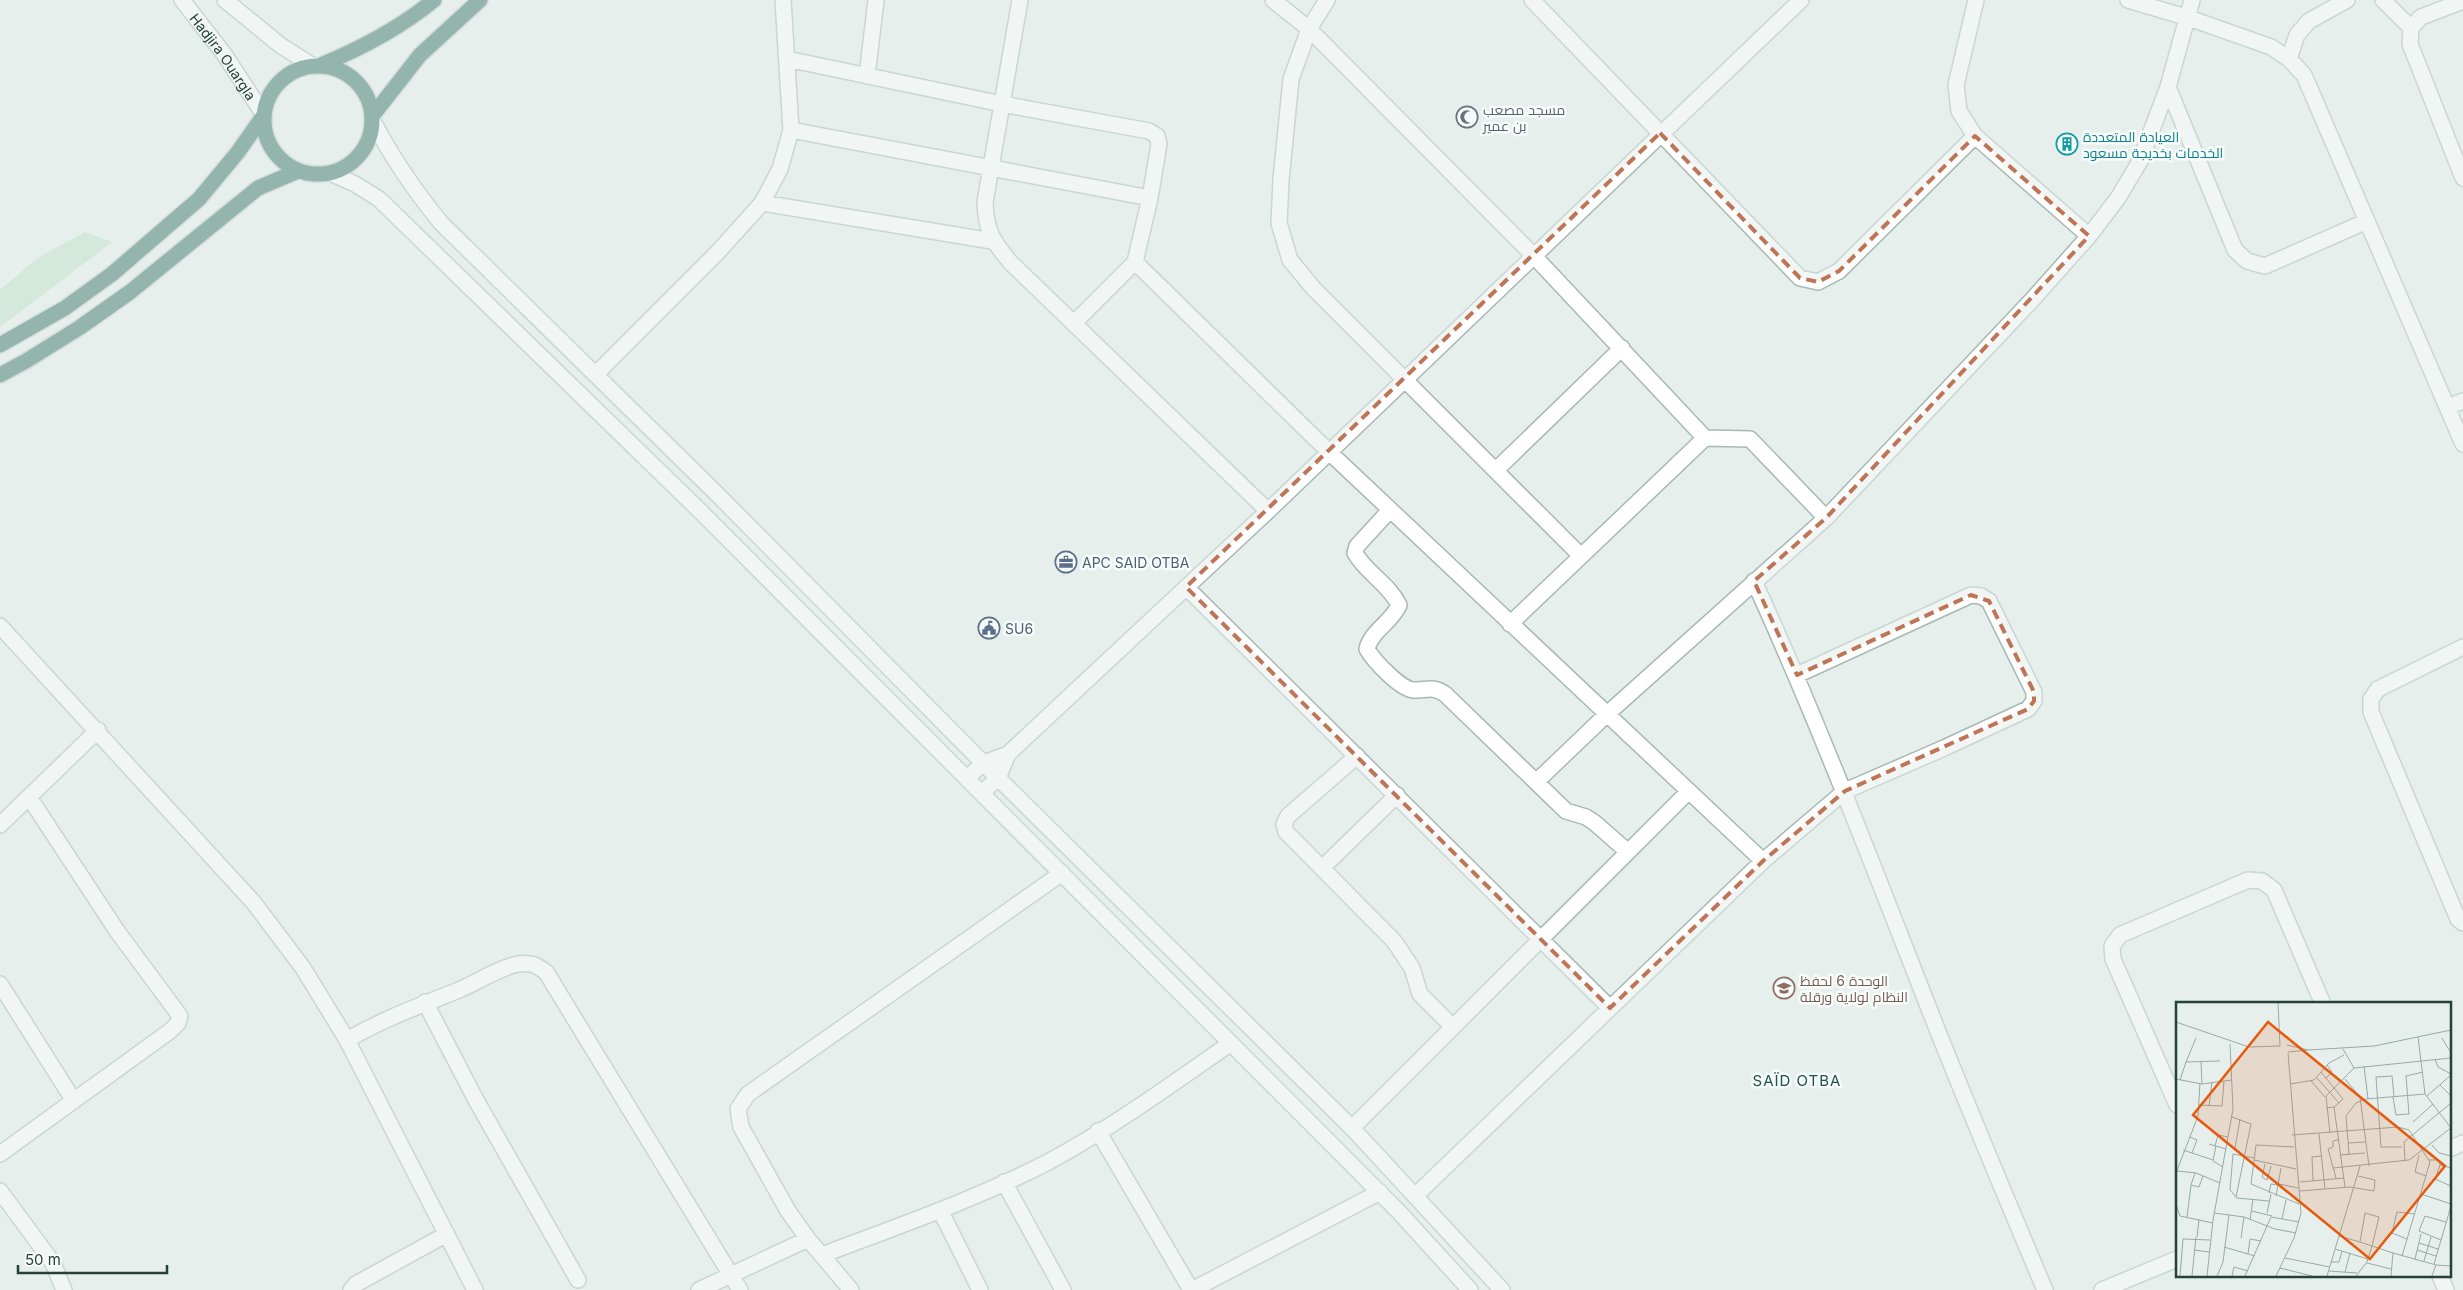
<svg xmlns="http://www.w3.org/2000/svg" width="2463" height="1290" viewBox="0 0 2463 1290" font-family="Inter,Cairo,sans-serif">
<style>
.green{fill:#bfe0c8}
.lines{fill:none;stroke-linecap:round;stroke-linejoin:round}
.street-casing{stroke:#a8b8b2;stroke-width:18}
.secondary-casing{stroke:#a4bbb3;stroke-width:18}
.highway-casing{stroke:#c2cac8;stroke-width:18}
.street{stroke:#fff;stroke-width:15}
.secondary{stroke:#fff;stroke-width:15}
.highway{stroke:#2f6f62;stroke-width:15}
.marked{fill:none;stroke:#c07456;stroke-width:4;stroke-dasharray:10 6;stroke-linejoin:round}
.labels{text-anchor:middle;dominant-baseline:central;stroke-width:5;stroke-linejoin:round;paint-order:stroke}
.street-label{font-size:14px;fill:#24423a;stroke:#f7fbf9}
.worship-label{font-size:14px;fill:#5b616d;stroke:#f7fbf9;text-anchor:start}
.culture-label{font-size:14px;fill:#0d838f;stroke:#f7fbf9;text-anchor:start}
.service-label{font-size:14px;fill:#4e5e75;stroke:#f7fbf9;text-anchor:start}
.education-label{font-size:14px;fill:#785e54;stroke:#f7fbf9;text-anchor:start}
.neighbourhood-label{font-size:15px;letter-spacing:1px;fill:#1f5548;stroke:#f7fbf9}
.inset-road{fill:none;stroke:#98aaa4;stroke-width:1}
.view{fill:#e8590c;fill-opacity:0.15;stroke:#e8590c;stroke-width:2.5}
.inset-edge{fill:none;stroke:#24423a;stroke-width:2.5}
</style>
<rect width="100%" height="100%" fill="#e6efeb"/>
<path class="green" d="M85,232l27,10 -112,85v-37l36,-31z"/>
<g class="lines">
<g class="street-casing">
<path id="street" d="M1020,0l-35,202c1,29 7,38 25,60l258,249
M1273,0l36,29 224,226 172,183 45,1 76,79
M1327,0l-18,29 -18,50 -10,101 -2,43 11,37 24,29 267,267
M1532,0l268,278 18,4 21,-11 136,-135
M1976,0l-20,85 3,26 16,25 114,100
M2128,0l61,18 82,29 18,12 15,16 159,369
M2383,0l28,28
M2463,1l-42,16 -10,11 -1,16 53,134
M787,59l215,45 147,27 8,5 2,8 -9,54 -15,64 -61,61
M2289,59l8,-24 12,-14 38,-21
M867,76l9,-76
M2168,87l67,163 12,11 18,5 102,-45
M791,130l359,68
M762,203l230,38
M1135,262l193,189 435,410
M596,374l121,-121 45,-50 18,-34 11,-39 -8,-130
M2448,407l15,-6
M1496,470l126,-122
M1390,510l-33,36 -2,7c11,20 34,31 44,52 -7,17 -28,26 -32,44 6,11 34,41 47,41 13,0 19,-4 31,4l121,117 20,6 9,6 33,29
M1754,581c68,149 125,301 185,453 34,85 70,171 106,256
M1186,587l424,421
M1510,624l195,-186
M0,626l254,277 49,65 44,72 128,250
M2463,647l-85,42 -7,10v13l87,207 5,4
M1357,756l-69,60 -4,8 2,8 108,109 18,27 8,26 33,33
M967,778l17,-15 24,-9 260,-243 533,-511
M1536,782l70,-67 220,-197 206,-218 57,-64 29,-38 22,-37 28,-74 24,-87
M982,793l16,-15 10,-24
M0,825l98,-95
M1322,868l75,-73
M0,984l74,117
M425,1002l51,98 102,180
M347,1040c38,-22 72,-34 112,-50 19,-8 39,-22 59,-26 13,-2 18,1 28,8l194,318
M2177,1105l-64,-146 -1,-13 8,-11 128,-55 14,1 12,9 49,114
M1352,1128l337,-337
M1098,1131l93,159
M2449,1149l14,-6
M0,1154l170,-123 8,-8 2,-7 -63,-85 -88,-134
M1004,1182l59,108
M0,1191l53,72 11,27
M1415,1196l348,-335 82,-70 99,-43 84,-39 6,-8v-9l-45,-91 -8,-5 -10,-1 -174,80
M940,1210l40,80
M822,1255c76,-29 155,-56 228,-94 63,-34 122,-77 181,-118
M2440,1276l6,14
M351,1290l5,-6 91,-50
M699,1290l109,-51
M851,1290l-43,-51 -20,-28 -47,-84 -3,-18 10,-15 314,-221
M1192,1290l188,-98
M2102,1290l75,-31"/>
</g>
<g class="secondary-casing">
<g id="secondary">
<path id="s1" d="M182,0l42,54 40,61"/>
<path d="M225,0l55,45 33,21"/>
<path d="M373,121c19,37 42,70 68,102l278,273 279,282 354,350 150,162"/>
<path d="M330,173l25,11 24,15 321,312 700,702 70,77"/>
</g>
</g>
<g class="highway-casing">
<path id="highway" d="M321,65c41,-17 79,-37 113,-65
M264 120a54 54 0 1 1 108 0a54 54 0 1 1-108 0Z
M373,115l47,-60 60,-55
M0,345l65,-37 47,-34 87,-75 39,-47 26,-37
M0,375l26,-14 53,-33 51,-36 128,-104 40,-17"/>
</g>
<use href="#street" class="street"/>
<use href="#secondary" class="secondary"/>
<use href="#highway" class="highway"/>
</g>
<path d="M0 0H2463V1290H0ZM1660,133l140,145 18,4 21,-11 136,-135 114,100 -263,282 -72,63 43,94 174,-80 18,6 45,91v9l-6,8 -183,82 -82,70 -153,147 -424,-421z" fill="#e6efeb" fill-opacity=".55" fill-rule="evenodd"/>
<path class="marked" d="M1660,133l140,145 18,4 21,-11 136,-135 114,100 -263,282 -72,63 43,94 174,-80 18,6 45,91v9l-6,8 -183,82 -82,70 -153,147 -424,-421z"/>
<defs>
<g id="mosque-ring" transform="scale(1.125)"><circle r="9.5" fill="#f7fbf9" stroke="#6b7280" stroke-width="1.5"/><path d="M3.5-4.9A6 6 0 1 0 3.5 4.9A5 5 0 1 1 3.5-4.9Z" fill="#6b7280"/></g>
<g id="building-ring" transform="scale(1.125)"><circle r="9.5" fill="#f7fbf9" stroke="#0f9aa8" stroke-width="1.5"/><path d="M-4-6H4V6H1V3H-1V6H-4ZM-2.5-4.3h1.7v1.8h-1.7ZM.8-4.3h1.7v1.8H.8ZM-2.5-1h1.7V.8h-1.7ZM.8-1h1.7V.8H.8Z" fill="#0f9aa8"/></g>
<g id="office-ring" transform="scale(1.125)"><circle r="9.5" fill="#f7fbf9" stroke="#5c6f8a" stroke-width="1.5"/><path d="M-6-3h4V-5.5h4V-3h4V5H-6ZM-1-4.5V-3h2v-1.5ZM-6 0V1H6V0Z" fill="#5c6f8a"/></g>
<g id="civic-ring" transform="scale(1.125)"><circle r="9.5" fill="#f7fbf9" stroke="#5c6f8a" stroke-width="1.5"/><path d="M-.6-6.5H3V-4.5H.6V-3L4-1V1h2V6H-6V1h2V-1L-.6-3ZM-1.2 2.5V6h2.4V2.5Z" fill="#5c6f8a"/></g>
<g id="school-ring" transform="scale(1.125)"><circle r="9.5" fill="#f7fbf9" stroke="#8d6e63" stroke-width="1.5"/><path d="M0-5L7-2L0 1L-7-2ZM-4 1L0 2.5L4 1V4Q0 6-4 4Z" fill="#8d6e63"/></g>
</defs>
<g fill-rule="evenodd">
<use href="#mosque-ring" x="1467" y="117"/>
<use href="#building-ring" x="2067" y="144"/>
<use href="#office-ring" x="1066" y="562"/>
<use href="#civic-ring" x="989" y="628"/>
<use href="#school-ring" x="1784" y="988"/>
</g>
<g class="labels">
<g class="street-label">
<text stroke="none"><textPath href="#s1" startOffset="70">Hadjira Ouargla</textPath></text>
</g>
<g class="worship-label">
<text x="1483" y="109">مسجد مصعب<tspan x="1483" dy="16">بن عمير</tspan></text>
</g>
<g class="culture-label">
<text x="2083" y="136">العيادة المتعددة<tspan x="2083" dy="16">الخدمات بخديجة مسعود</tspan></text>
</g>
<g class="service-label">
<text x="1082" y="562">APC SAID OTBA</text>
<text x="1005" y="628">SU6</text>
</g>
<g class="education-label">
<text x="1800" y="980">الوحدة 6 لحفظ<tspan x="1800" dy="16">النظام لولاية ورقلة</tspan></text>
</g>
<g class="neighbourhood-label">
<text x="1797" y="1080">SAÏD OTBA</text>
</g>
</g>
<g transform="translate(2176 1002)">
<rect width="275" height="275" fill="#e6efeb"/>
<path class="inset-road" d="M102,1l2,43M0,20l73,25 31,-1M242,35l7,57 26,34M20,36l-10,24 34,-1M266,36l9,15M111,43l21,5 -20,2M167,47l11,19M132,48l66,-4 77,-16M259,57l3,8 13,7M25,60l1,22M188,64l4,33M145,70l22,27 -9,8 -8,1M141,76l22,25M150,76l6,-6 -5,-7M0,77l26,5 30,-4M169,77l15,18 9,69M4,78l6,-18M135,79l14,16M114,82l24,-4 15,-17 15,-8M264,83l11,11M218,94l-2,-20 -16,1 5,70h21M251,94l24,-21M217,95l3,18 13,-1 -3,-38 17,-4M23,103l23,1 2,-25M33,104l3,-24M158,105l11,80M56,115l19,7 -15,73M237,120l20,-18M154,131l-4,-37 28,-28 97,-10M143,132l6,55M116,133l106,-8 11,3 21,32 -28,94M14,135l7,3 -5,13M172,141l17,-1M33,142l17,5M256,143l7,8 12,3M39,144l3,-11 10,2M40,144l-3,15 10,6M118,145l-38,-2 -5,39 48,20M59,146l5,-29M7,148l30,10M173,152l-3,-38 10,-13 10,-4 59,-5M164,153l25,-2M243,153l-4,17 11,4M78,156l-21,-4 -3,36 7,8 32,3M78,158l42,9M253,158h10l1,5M229,159l-1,-19 47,-39M89,162l-3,13 5,3 4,-14M157,166l76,-8 42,-32M275,166l-11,-3 -5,14 16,7M1,169l19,2 24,10M0,171l22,-57 2,-33M19,171l-4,12 8,2 4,-11M160,176l-8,-29 5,-2v-6l5,-1M137,179l-1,-24 10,-1M124,180l44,-4M103,182l19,4M124,189l50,-4 24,4 1,-11 -17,-4M93,191l2,-9 7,1M245,192l30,10M100,194l5,-28M0,202l4,12 33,7M76,209l20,5M38,211l30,4 31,12 21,4M91,211l4,-19M11,215l4,-32M106,217l4,-19M74,218l3,-21M163,234l21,-70M21,235l2,-18M65,236l3,-21M231,237l-15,-6 5,-21 18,2M265,238l-22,-9 6,-15 21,6M243,241l19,6M48,245l31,9M159,247l33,10M18,248l15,2M241,248l19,6M72,252l2,-15 11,2M109,256l45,9M239,257l6,-25M248,259l7,-24M155,260h8l3,-11M191,261l24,6M258,262l17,-58M260,263l15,1M104,266l32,8M153,269l28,2M169,270l5,-19M4,274l3,-37 27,1M16,274l4,-39M31,274l6,-56 20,-111 -3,-65M41,274l6,-14 6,-47M56,274l2,-9 14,4M69,274l26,-59 28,5M100,274l18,-38 7,-25 -13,-160M151,274l12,-40 21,6 12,4 7,-29 -14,-4 -5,29M180,274l11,-14 5,-16 21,7M215,274l2,-23 43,12 -4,11"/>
<path class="view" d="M92,20l177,144 -75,93 -177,-144z"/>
<rect width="275" height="275" class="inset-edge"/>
</g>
<path d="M18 1265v8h149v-8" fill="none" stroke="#24423a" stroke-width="2.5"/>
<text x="25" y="1265" font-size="15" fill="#24423a" stroke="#f7fbf9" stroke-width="4" paint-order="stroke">50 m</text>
</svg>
